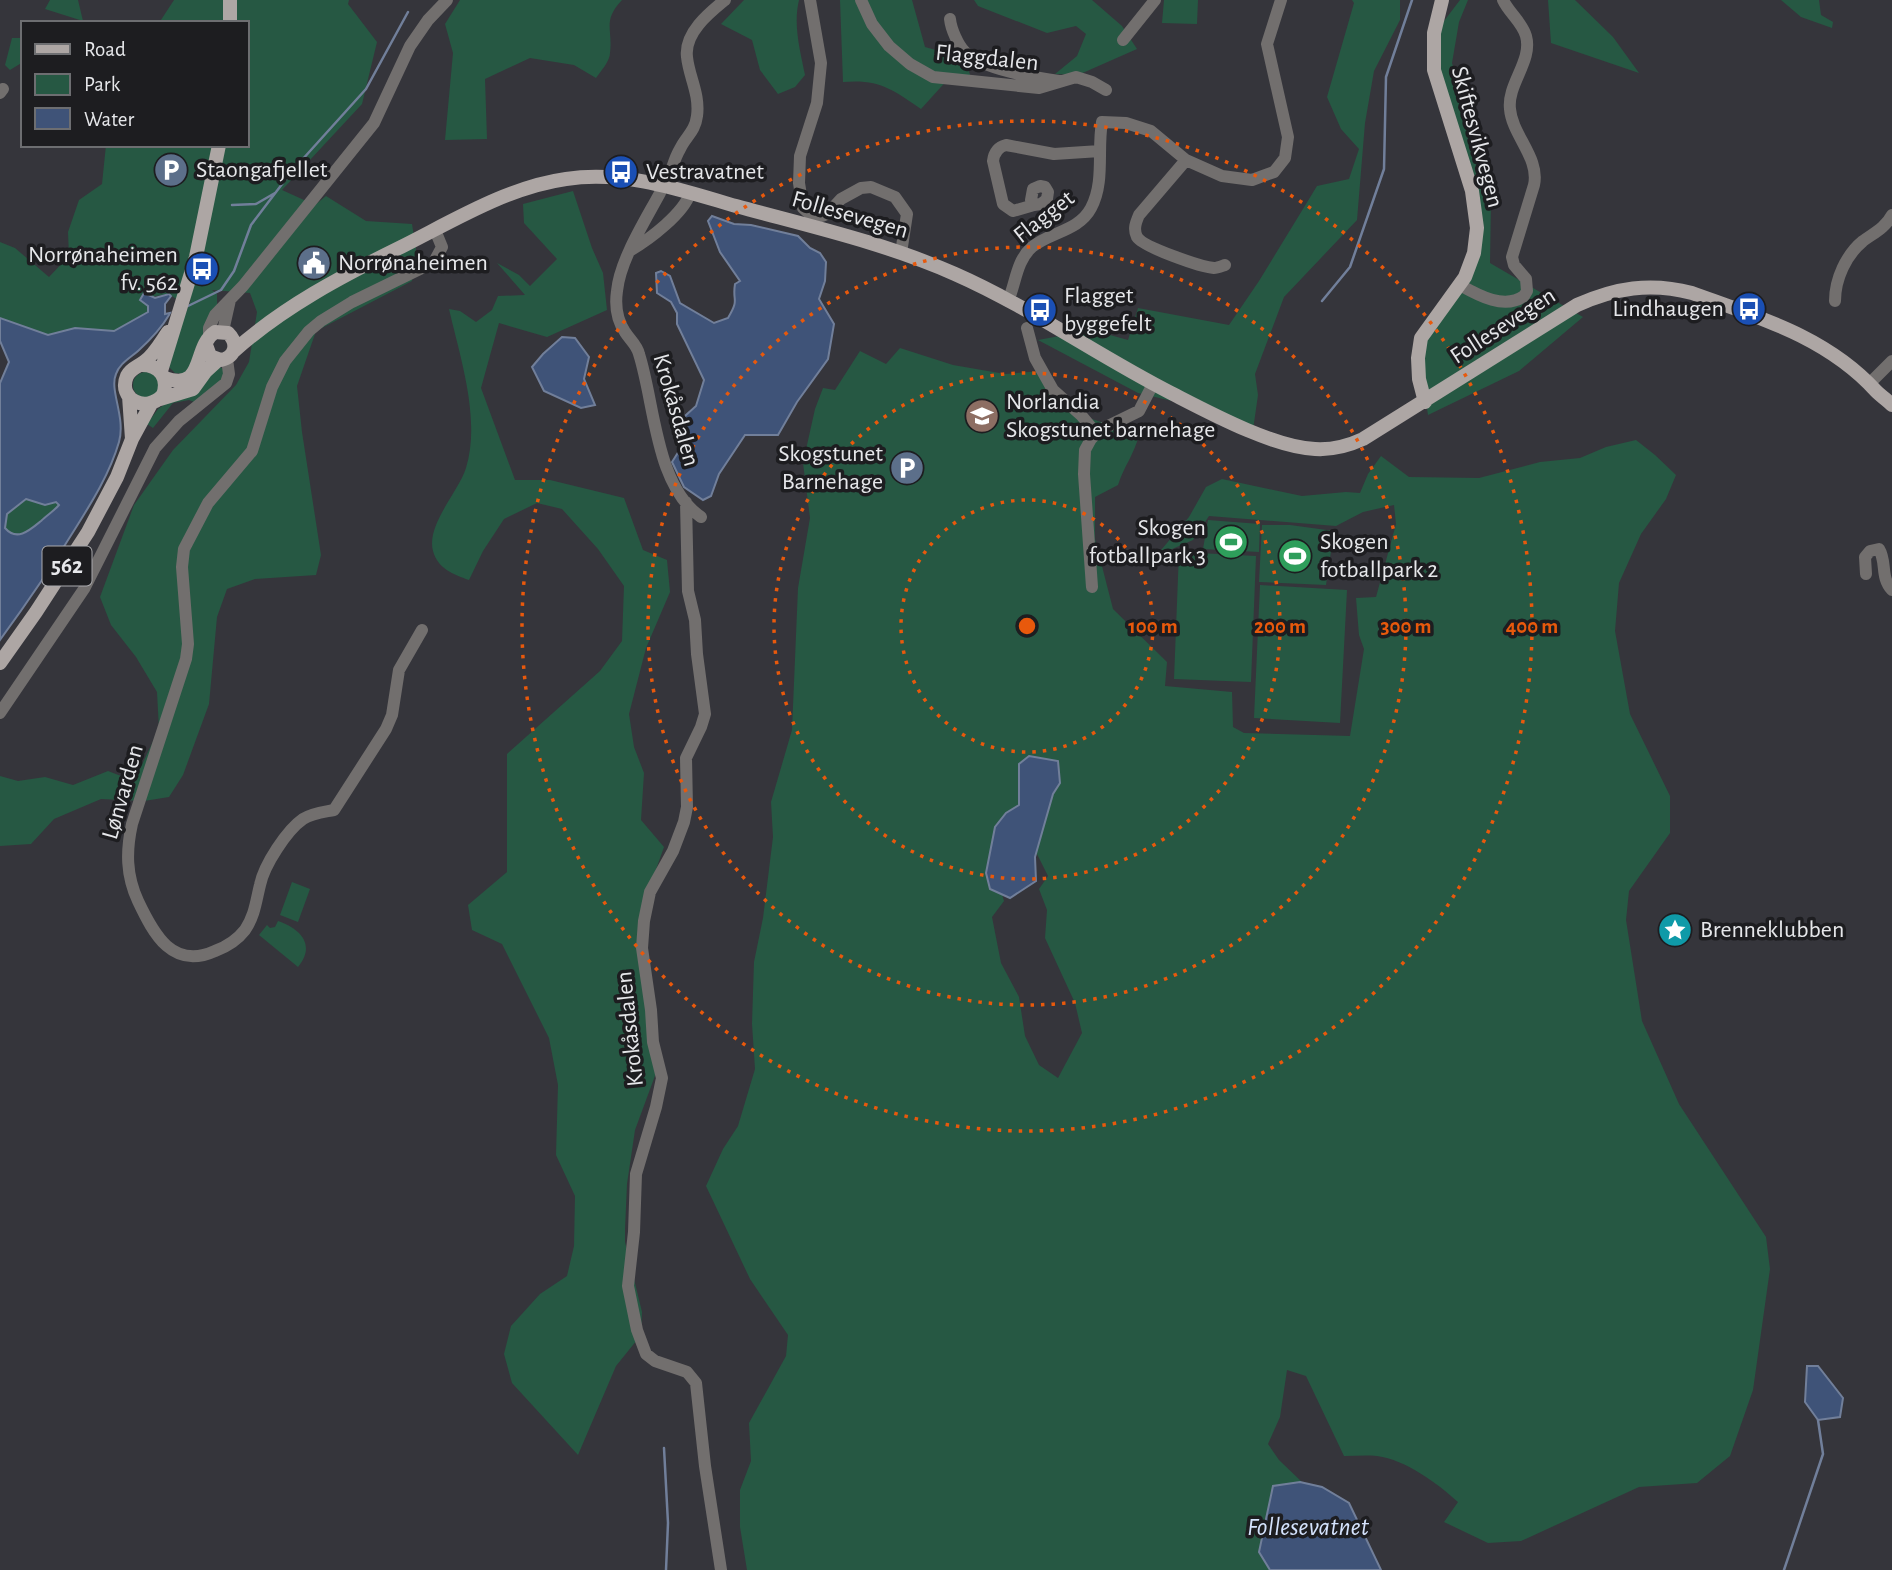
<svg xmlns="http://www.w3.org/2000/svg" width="1892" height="1570" viewBox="0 0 1892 1570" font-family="'Alegreya Sans',sans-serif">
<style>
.green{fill:#265843;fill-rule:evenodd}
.water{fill:#3f5378;stroke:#717f9a;stroke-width:2;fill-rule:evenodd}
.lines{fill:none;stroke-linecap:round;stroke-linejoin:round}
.stream{stroke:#717f9a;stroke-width:2.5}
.minor{stroke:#726f6e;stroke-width:12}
.major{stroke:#ada6a4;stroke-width:14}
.ring{fill:none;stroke:#e8590c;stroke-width:3.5;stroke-dasharray:3.5 7}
.labels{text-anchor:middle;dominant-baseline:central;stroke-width:7;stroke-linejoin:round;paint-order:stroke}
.shield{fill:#1d1d20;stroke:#aaaaad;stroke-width:2}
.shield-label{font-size:23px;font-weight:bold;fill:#e6e7ea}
.street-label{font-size:24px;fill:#e6e7ea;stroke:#1d1d20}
.poi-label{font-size:24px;fill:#e6e7ea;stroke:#1d1d20;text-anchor:start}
.water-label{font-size:26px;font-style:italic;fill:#d5e3fd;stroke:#1d1d20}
.centre{fill:#e8590c;stroke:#1d1d20;stroke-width:3.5}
.ring-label{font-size:21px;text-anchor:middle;font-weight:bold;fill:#e8590c;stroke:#1d1d20;stroke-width:7;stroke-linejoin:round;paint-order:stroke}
</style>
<rect width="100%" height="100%" fill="#35353b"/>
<path class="green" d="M50,0h28l5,21 -38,-12z
M174,0h175l-1,4 29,38 -15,62 -80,86 33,15 11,-9 40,25 46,3 4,25 -4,32 -96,50 -19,55 5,46 19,123 -5,20 -61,4 -28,10 -10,28 -8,87 -26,71 -14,22 -25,4 -43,-2 -47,20 -23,25 -31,2v-70l18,5 27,-4 28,8 35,-14 26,10 25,-52 -2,-37 -21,-35 -25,-32 -11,-28 34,-92 39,-55 63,-65 13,-23 8,-50 -7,-19 -38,-3 5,4v12l-13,25 -12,33 -7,10 -10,-1 -6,-6 5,-26 17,-41 -6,5 -16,-11 -19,3 -2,15 -3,4 -31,15 -39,-3 -27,7 -48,-17v-76l15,6 34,29 20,-21 -1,-24 11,-32 23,-16 4,-39h141v-122h-88z
M460,0h162c-20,21 -9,29 -12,53 0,8 -9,18 -14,25l-22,-13 -44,-7 -45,21 2,60 -42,1 8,-87 -8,-29z
M744,0h55c-6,25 1,50 6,75l-10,12 -17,7 -18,-24 -8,-30 -31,-16z
M840,0h72l13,47 39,11 8,22 -22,-3 -29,32c-29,-20 -42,-30 -78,-27z
M974,0h118l30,26 15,23 -59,26 -23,-1 22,-18 9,-22 -10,-8 -29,7 -69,-27z
M1164,0h34l-1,24 -35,-1z
M1352,0h48v20l-26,51 -9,52 -8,97 -73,77 -29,77 3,21 -6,42 -29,-24 -85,-20 -100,-53 54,-10 36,10 10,-32 91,17 30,-44 58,-95 32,-7 10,-30 -18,-20 -14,-32 27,-94z
M1460,0h8l-9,22 -7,41 39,136 -1,64 93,54 -64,54 -91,44 -11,-71 55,-81 1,-56 -39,-119 7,-63z
M1548,0h27l38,37 26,36 -88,-30z
M1781,0h38l2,15 12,7 -1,6 -31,-11z
M12,38h11v24l-13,8 -5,-5z
M573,191l19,57 11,25 4,37 -60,27 -48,-14 -18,65 34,92h35l74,18 19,52 24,10 3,32 -24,56 -17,66 5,33 10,26 -3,47 23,27 -25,70 17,156 -21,57 -8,54 -2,45v13l17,70 -1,23 -25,31 -38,89 -66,-72 -8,-29 7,-28 29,-32 27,-18 7,-30 1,-50 -19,-41 2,-70 -9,-47 -47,-94 -30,-14 -4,-25 39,-33v-118l93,-83 22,-30 2,-55 -26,-37 -36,-40 -25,-6 -33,16 -21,32 -14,29c-16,-6 -31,-11 -36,-29 -7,-26 26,-60 33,-83 15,-49 -6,-111 -17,-159l11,2 16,11 16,-12 6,-14 27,-1 -28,-32 22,12 11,11 27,-27 -33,-36 -1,-19z
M900,348l53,17 52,9 37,-3 44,46 53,18c-5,20 -15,31 -21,50l-23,12v42l18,70 54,53 -2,24 67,6 1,35 11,6 106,3 14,-87 -5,-14 -3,-37 20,-1 20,-73 -2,-19 -31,7 -27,14 -127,-10 -16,24 -37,16 33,-39 17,-30 16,-8 80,17 44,-4 14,1 8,-19 13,-18 28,21 70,1 61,-16 40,-4 26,-11 30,-7 19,15 21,20 -10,24 -25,35 -22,49 -4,48 15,83 40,82v37l-41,58 -3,29 16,101 37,83 87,133 4,32 -17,121 -23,66 -33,27 -58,4 -118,54 -33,2 -44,-21 14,-20c-21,-19 -52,-42 -81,-46 -11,-1 -22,0 -33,0l-38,-80 -19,-6 -7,47 -12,27 11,16 24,23 -3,-1 -40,70 10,18h-523l-7,-43v-37l11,-29 -2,-38 37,-67 2,-21 -38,-56 -44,-93 17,-37 15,-23 17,-57 -3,-45 2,-62 9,-44 10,-81 -2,-35 21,-72 6,-142 12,-70 -7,-55 12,-54 8,-21 12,2 25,-39 26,13zM1019,764l41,18 -7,12 -17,58 12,24 -9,13 8,21 -2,28 30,65 7,30 -24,45 -19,-13 -14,-29 -6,-39 -18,-34 -9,-46 12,-16 -2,-7 -12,-5 16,-76 13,-8z
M219,366l4,3v10l-29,23 -5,-2 -16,3 -20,25 -6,-4 11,-15z
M133 385a13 13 0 1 1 26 0a13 13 0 1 1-26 0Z
M26,499c10,3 19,8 30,3l3,3c-5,6 -12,10 -18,16 -11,10 -23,21 -36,7l1,-14z
M1208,520l52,4 -1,28 -56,-3z
M1262,525h28l44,6 -8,54 -67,-3z
M1179,552l77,4 -5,126 -77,-3z
M1260,585l87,5 -7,133 -86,-5z
M292,882l18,7 -12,33 -18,-7z
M278,921c23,8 38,24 20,46l-39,-32 8,-10 3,3 5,-1z"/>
<path class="water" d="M712,216l22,8 17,1 47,11 12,12 10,5 6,9 -1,19 -6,18 15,25 -6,35 -31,43 -19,33h-33l-26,39 -8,22 -8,4 -19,-13 -12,-25 7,-11 10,-6 -4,-29 11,-10 8,-26 -27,-56v-11l-6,-11 -14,-9 -1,-20 5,-2 9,5 10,27 34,20 14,-5c12,-20 4,-16 7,-34l5,-3 -20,-29 -12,-31z
M144,293l11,5 14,-4 2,2 -6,8v10l5,-1 -1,2c-7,12 -20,26 -31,36 -8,7 -19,13 -22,23 -7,16 10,43 3,68 -9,31 -27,60 -44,87 -24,39 -48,74 -75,111v-257l9,-21 -9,-21v-23l48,17 27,-7 39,3 34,-19v-6l-8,-6zM26,499l19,6 11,-3 3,3c-5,6 -12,10 -18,16 -11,9 -24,21 -36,7l2,-14z
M562,337l13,1 14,19 -5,22 11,26 -14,3 -37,-17 -12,-24 11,-13z
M1029,756l29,5 2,22 -7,11 -18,63 1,24 -26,17 -20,-9 -4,-16 9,-46 11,-14 13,-8v-41z
M1807,1366h11l25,32 -3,19 -22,3 -13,-18z
M1300,1482l22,5 27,16 32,67h-111l-11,-18 14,-66z"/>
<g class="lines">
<path class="stream" d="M232,205l24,-1 19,-11
M1322,301l28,-34 34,-98 2,-92 26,-77
M188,306l33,-16 13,-19 17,-46 41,-54 74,-82 42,-77
M664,1448l4,75 -2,47
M1784,1570l39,-116 -5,-34"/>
<path class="minor" d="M810,0l11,63 -4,40 -17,53 -1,27 4,25 8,7 11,1 5,-2 14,-15 20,-11 10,-1 24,10 12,17 -6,39
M861,0l11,24 17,22 21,18 23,13 106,11 37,-11 16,5 14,8
M950,19c1,10 8,26 15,33 17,17 71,26 94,29
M1123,40l32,-40
M0,93l3,-4
M1186,160l-47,55c-3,7 -6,14 -2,22 6,10 64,30 77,31 3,0 8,-2 11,-3
M670,174c3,-8 5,-17 10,-25 6,-13 15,-17 17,-33 3,-22 -8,-39 -10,-59 -3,-24 22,-44 38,-57
M1040,186l5,1 3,5 -1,7 -6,5 -7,1 -3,-5 2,-11z
M660,193c-15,28 -40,67 -43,98 -2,14 0,29 8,41 5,8 12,13 14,22 16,50 16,131 62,163
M1034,205l-21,6 -10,-7 -10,-43c1,-8 5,-14 13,-16l48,9 46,-3
M631,250c19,-11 53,-37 59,-57
M1460,285c18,10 44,25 64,11l3,-5 -1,-12 -12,-14 -2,-8 22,-72c6,-27 -22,-50 -24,-76 -3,-25 23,-48 16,-73 -4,-14 -17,-23 -23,-36
M1008,301c8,-18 8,-40 24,-54 18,-15 47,-16 59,-39 14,-26 6,-58 11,-86l24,1 25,8 35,29 36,16 30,4 22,-8 11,-14 3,-21 -21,-93 14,-44
M1835,301c0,-22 11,-46 28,-60 11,-8 23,-14 29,-26
M1027,328l8,30 18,32 28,25 15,18
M223,331l7,-31
M209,337v-9l6,-13 28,-29 131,-163 36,-77 18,-26 19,-20
M1870,383l22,-22
M686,502l2,89 7,29 2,34 8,60 -4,13 -15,31 1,49 -3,15 -11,29 -23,41 -6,29 -2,27 9,62 2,32 9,36 -6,29 -20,67 -2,58 -6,54 9,44 9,24 9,7 32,11 9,11 9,83 16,104
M1866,574l-1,-17 5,-6 9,-2c8,13 1,28 13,41
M1092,587l-8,-113 1,-24 6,-11 9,-9 39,-19 14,-27
M422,630l-23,40 -7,45 -6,14 -52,81c-10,2 -22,3 -31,9 -16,11 -39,46 -43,66 -4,16 -5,30 -15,45 -7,9 -19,17 -30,21 -42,19 -61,-16 -77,-50 -12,-26 -12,-50 -6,-77l54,-165 2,-15 -6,-77 2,-18 24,-46 44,-52 20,-64 13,-26 24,-30 12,-10 31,-19 82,-40 8,-15 -7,-17
M0,713l84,-124 71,-141 24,-27 47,-38 3,-9 -2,-15"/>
<path class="major" d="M230,23v-23
M234,351c49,-44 108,-75 167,-104 52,-26 107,-60 165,-68 59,-9 115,11 170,27 73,20 149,37 219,68 75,33 143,82 216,119 39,20 102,54 144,56 17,1 33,-3 48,-10l214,-134c38,-17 73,-23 115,-12 66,24 135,44 184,98 5,5 11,9 16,14
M142,365c18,0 27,13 21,30 -17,19 -46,4 -36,-19 4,-8 11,-9 17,-14 10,-7 17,-20 24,-30
M161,371l35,-114 23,-112
M165,378c41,14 27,-31 50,-46l13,1c11,11 7,24 -7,27l-11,-4 -4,-11
M129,396l3,43
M160,399l33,-10 13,-18 12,-11
M1425,402l-6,-23 -1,-21 3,-20 44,-61 9,-24 3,-25 -5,-37 -38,-121v-37l8,-33
M0,663l36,-51 52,-80 29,-55 15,-38 19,-35"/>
</g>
<g class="ring">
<circle cx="1027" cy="626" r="126"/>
<circle cx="1027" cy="626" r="253"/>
<circle cx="1027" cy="626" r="379"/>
<circle cx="1027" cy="626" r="505"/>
</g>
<defs>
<g id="parking-disc" transform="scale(1.75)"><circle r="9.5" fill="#5c6f8a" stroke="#1d1d20"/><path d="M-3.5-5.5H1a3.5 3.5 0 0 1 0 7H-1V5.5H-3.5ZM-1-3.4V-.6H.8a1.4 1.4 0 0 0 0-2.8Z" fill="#fff"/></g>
<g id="bus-disc" transform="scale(1.75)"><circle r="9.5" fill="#1a4fb4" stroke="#1d1d20"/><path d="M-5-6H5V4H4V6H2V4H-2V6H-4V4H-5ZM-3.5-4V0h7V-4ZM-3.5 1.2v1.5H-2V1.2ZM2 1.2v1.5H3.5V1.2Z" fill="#fff"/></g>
<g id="civic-disc" transform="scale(1.75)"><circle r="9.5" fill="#5c6f8a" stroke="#1d1d20"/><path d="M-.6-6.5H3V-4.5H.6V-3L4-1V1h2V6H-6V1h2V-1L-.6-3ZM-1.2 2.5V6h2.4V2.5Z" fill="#fff"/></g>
<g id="school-disc" transform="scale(1.75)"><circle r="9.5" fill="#8d6e63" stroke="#1d1d20"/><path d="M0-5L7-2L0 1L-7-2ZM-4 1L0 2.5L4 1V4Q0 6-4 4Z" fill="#fff"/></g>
<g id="stadium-disc" transform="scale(1.75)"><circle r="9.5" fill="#2e9e5b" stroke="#1d1d20"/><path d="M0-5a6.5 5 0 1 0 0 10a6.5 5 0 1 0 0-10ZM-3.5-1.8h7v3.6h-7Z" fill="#fff"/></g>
<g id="sight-disc" transform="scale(1.75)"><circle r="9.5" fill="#0f9aa8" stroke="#1d1d20"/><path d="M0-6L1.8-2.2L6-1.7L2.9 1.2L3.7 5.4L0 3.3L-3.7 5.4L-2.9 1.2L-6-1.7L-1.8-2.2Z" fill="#fff"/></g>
</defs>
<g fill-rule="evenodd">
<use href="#parking-disc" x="171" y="170"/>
<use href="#bus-disc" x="621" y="172"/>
<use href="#civic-disc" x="314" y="263"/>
<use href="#bus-disc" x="202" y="269"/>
<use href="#bus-disc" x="1749" y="309"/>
<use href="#bus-disc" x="1040" y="310"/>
<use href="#school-disc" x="982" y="416"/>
<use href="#parking-disc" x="907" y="468"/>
<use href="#stadium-disc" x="1231" y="542"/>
<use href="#stadium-disc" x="1295" y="556"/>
<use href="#sight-disc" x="1675" y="930"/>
</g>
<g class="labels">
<rect class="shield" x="42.5" y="546.5" width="49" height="39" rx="5"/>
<g class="shield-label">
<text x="67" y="566">562</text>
</g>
<g class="street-label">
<text transform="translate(987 58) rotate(6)">Flaggdalen</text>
<text transform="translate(1477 137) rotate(75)">Skiftesvikvegen</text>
<text transform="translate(850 215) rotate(16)">Follesevegen</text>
<text transform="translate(1044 217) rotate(-38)">Flagget</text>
<text transform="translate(1503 326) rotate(-33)">Follesevegen</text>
<text transform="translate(676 410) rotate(74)">Krokåsdalen</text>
<text transform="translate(123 792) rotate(-74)">Lønvarden</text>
<text transform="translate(630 1029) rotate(-96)">Krokåsdalen</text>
</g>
<g class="poi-label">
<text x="196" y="170">Staongafjellet</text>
<text x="646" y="172">Vestravatnet</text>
<text x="178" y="255" text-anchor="end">Norrønaheimen<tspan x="178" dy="28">fv. 562</tspan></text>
<text x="338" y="263">Norrønaheimen</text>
<text x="1064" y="296">Flagget<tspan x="1064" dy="28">byggefelt</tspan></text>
<text x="1724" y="309" text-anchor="end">Lindhaugen</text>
<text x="1006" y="402">Norlandia<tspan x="1006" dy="28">Skogstunet barnehage</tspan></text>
<text x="883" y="454" text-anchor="end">Skogstunet<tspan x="883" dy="28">Barnehage</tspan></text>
<text x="1206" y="528" text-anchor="end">Skogen<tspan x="1206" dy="28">fotballpark 3</tspan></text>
<text x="1320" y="542">Skogen<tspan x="1320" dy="28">fotballpark 2</tspan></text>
<text x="1700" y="930">Brenneklubben</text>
</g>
<g class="water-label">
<text x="1308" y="1527">Follesevatnet</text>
</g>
</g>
<circle cx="1027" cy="626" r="10" class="centre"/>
<g class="ring-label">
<text x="1153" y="633">100 m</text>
<text x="1280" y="633">200 m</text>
<text x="1406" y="633">300 m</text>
<text x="1532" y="633">400 m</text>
</g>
<rect x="21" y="21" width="228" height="126" fill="#1d1d20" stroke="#6d6e71" stroke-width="2"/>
<rect x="35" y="44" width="35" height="10" fill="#ada6a4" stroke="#6d6e71" stroke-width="2"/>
<text x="84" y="56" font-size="21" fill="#e6e7ea">Road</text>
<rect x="35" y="74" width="35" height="21" fill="#265843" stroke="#6d6e71" stroke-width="2"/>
<text x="84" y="91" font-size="21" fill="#e6e7ea">Park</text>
<rect x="35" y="108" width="35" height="21" fill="#3f5378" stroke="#6d6e71" stroke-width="2"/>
<text x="84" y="126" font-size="21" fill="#e6e7ea">Water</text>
</svg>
